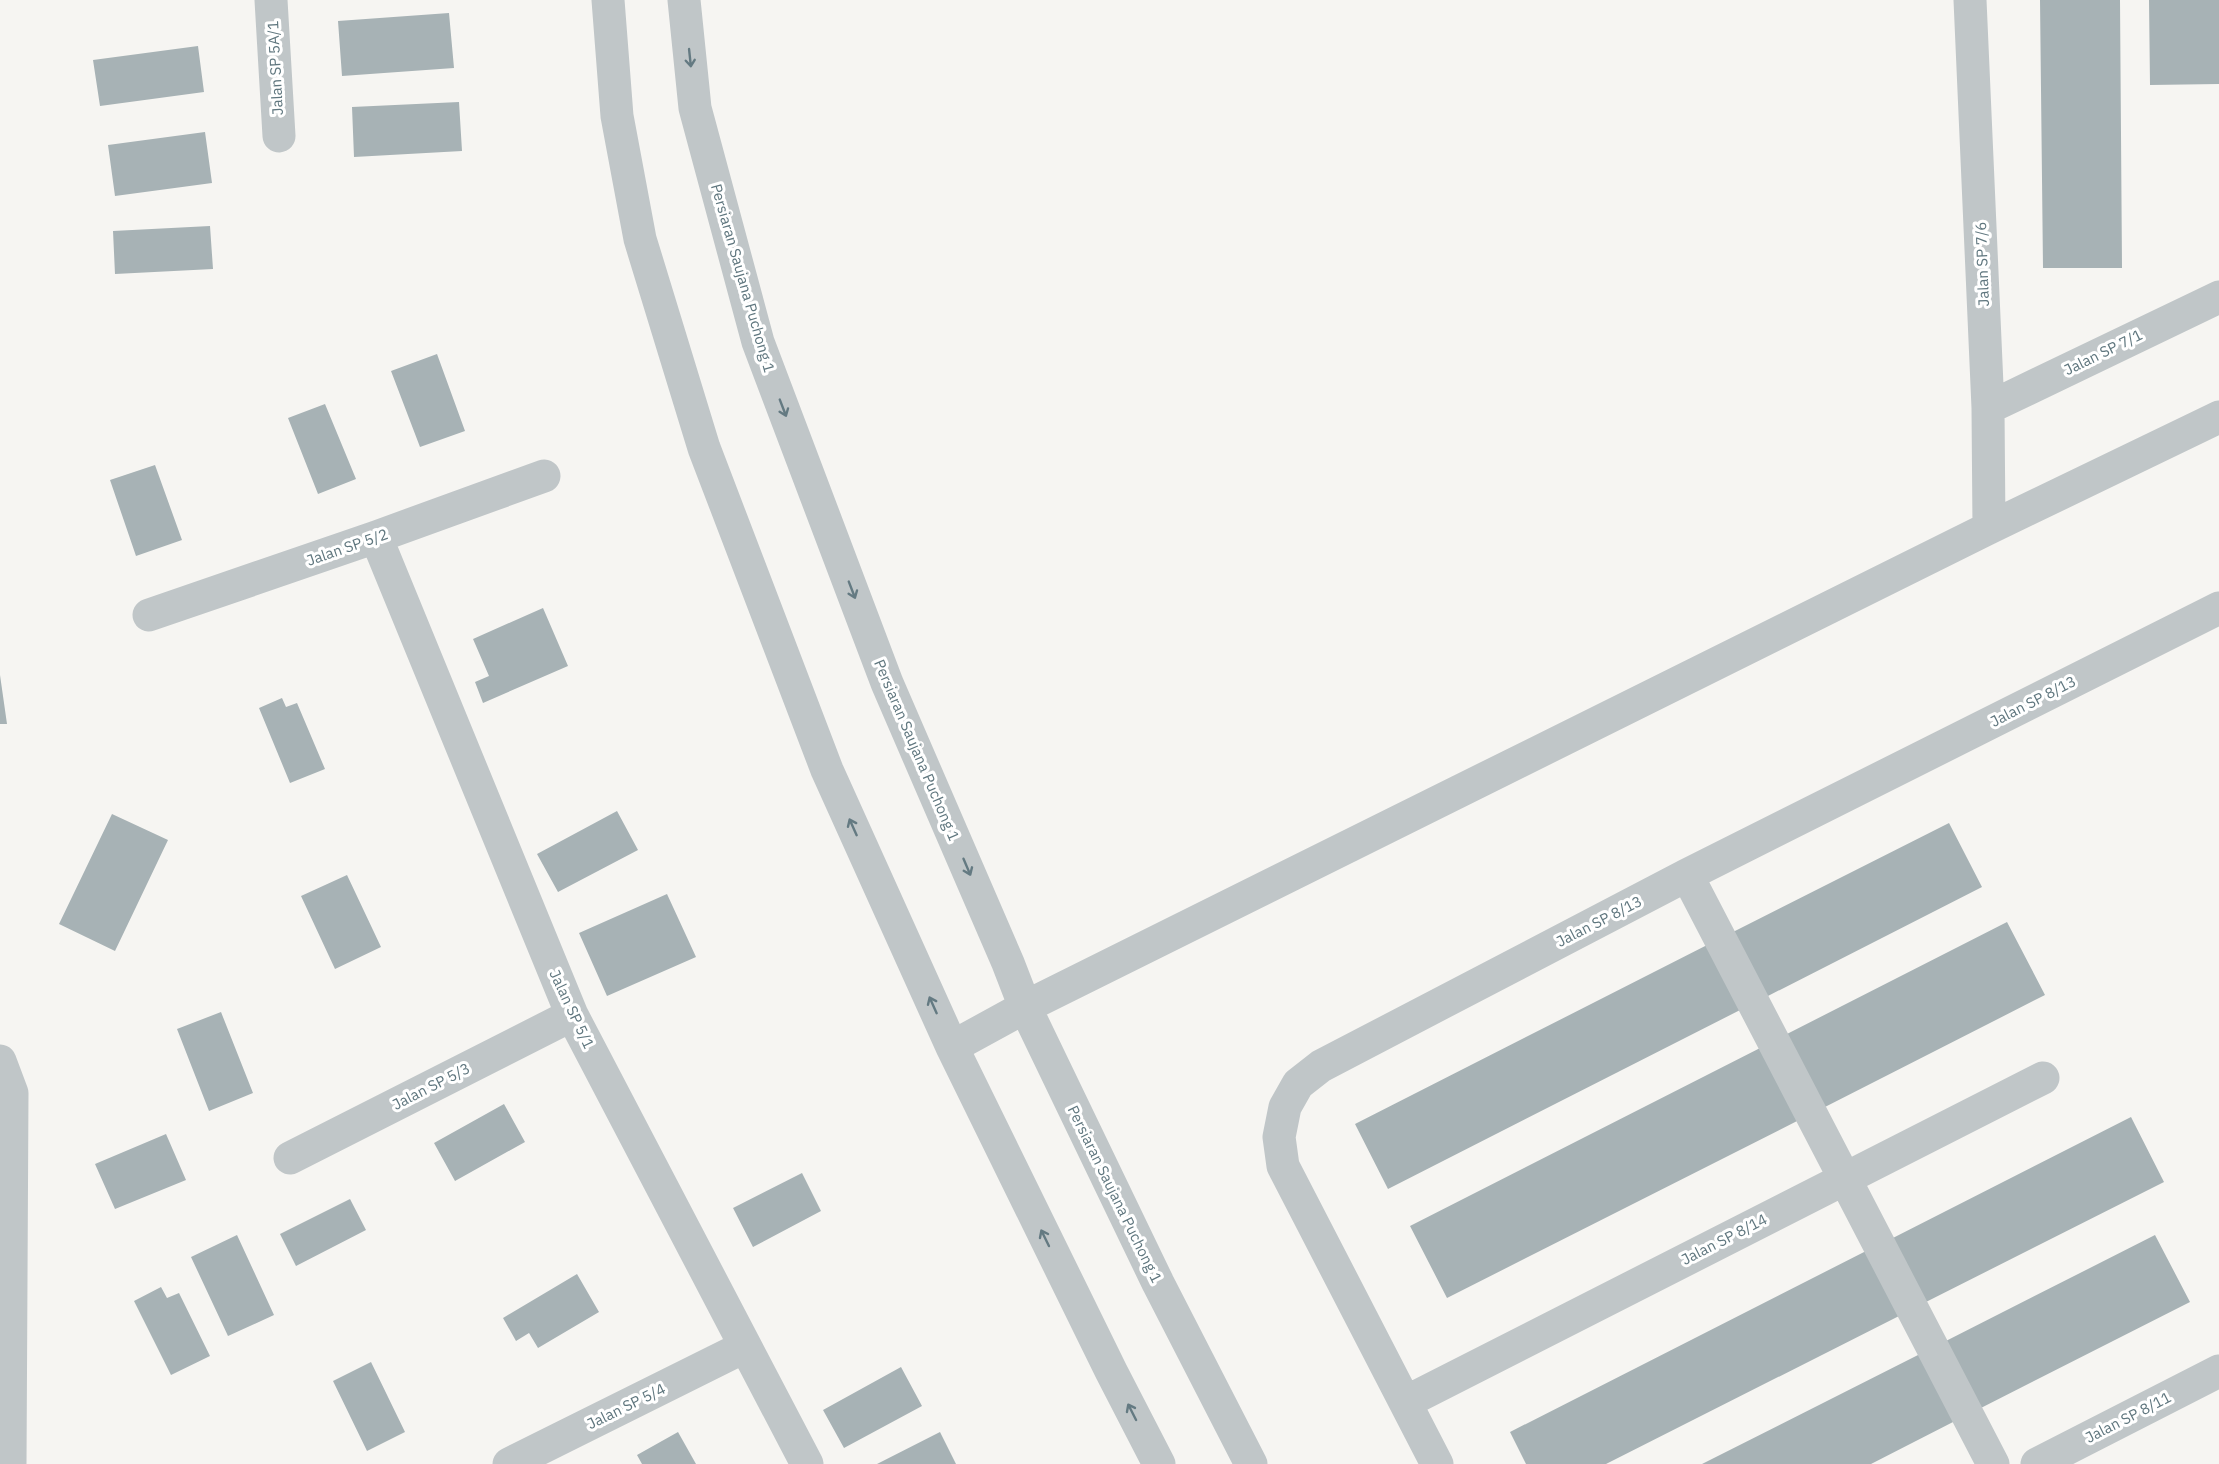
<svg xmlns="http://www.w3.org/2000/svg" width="2219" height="1464" viewBox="0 0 2219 1464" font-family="'IBM Plex Sans',sans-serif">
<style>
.building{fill:#a7b2b5}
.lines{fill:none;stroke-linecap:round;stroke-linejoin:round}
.minor{stroke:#c0c6c8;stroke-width:33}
.oneway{stroke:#647a82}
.labels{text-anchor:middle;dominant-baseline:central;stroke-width:6;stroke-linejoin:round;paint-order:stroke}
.street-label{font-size:15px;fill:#5f767e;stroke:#fff}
</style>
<rect width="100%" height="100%" fill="#f6f5f2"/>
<path class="building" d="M2040,0h80l2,268h-79z
M2149,0h70v84l-69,1z
M449,13l5,55 -112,8 -4,-55z
M198,46l6,46 -104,14 -7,-46z
M459,102l3,49 -108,6 -2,-50z
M205,132l7,51 -97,13 -7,-51z
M210,226l3,43 -98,5 -2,-43z
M437,354l28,77 -45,16 -29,-76z
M325,404l31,75 -38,15 -30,-76z
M155,465l27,75 -46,16 -26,-76z
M543,608l25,58 -85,37 -8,-21 14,-6 -16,-37z
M0,675l7,49h-7z
M282,698l4,9 11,-4 28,66 -35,14 -31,-75z
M617,811l21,39 -80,42 -21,-38z
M112,814l56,26 -53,111 -56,-27z
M1949,823l33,64 -216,110 -33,-65z
M347,875l34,72 -46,22 -34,-73z
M667,894l29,63 -89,39 -28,-63z
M2007,922l38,73 -222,113 -38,-73z
M1713,942l33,65 -358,182 -33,-65z
M221,1012l32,81 -44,18 -32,-82z
M1766,1045l37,73 -356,180 -37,-72z
M504,1104l21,38 -70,39 -21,-38z
M2131,1117l33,65 -244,123 -33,-64z
M166,1134l20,46 -71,29 -20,-45z
M802,1173l19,38 -68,36 -20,-39z
M350,1199l16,31 -70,36 -16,-32z
M237,1235l37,80 -46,21 -37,-79z
M2155,1235l35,67 -215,109 -35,-67z
M1868,1250l33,65 -295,149h-80l-16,-32z
M577,1274l22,38 -61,36 -9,-15 -13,8 -13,-23z
M161,1287l6,11 12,-5 31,63 -39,19 -37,-74z
M1920,1354l35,67 -84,43h-169z
M371,1362l34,70 -38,19 -34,-70z
M901,1367l21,39 -78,42 -21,-38z
M678,1432l18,32h-54l-5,-9z
M940,1432l16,32h-79z"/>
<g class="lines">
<path class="minor" d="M271,0l8,136
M608,0l9,116 23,123 64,209 123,322 125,277 159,324 48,93
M684,0l11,108 63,234 129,341 121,280 17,44 133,276 93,181
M1970,0l18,408 1,120
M1988,408l231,-111
M376,537l196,478 235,449
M149,615l227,-78 168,-61
M1687,875l306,589
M952,1047l73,-40 964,-479 230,-111
M0,1061l12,32 -2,371
M290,1158l282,-143
M1406,1402l637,-324
M509,1464l235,-117
M1437,1464l-154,-298 -4,-29 6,-30 13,-23 23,-18 366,-191 532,-267
M2037,1464l182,-93"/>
</g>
<defs><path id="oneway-shaft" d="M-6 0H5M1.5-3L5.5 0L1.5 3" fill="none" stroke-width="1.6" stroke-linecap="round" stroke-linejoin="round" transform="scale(1.5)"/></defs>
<g class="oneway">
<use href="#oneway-shaft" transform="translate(690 58) rotate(84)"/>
<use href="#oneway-shaft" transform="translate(783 408) rotate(69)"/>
<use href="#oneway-shaft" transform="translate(852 590) rotate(69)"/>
<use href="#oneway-shaft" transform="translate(853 827) rotate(-114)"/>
<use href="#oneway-shaft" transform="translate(967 867) rotate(67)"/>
<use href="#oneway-shaft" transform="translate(933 1005) rotate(-114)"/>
<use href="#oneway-shaft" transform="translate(1045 1238) rotate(-116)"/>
<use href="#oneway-shaft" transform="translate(1132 1412) rotate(-117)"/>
</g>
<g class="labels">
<g class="street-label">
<text transform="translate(275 68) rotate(-93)">Jalan SP 5A/1</text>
<text transform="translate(1982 264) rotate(-92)">Jalan SP 7/6</text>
<text transform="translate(743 278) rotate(74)">Persiaran Saujana Puchong 1</text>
<text transform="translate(2103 352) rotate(-26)">Jalan SP 7/1</text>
<text transform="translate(347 547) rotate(-19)">Jalan SP 5/2</text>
<text transform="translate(2033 701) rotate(-27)">Jalan SP 8/13</text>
<text transform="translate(917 750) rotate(67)">Persiaran Saujana Puchong 1</text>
<text transform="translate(1599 921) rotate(-27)">Jalan SP 8/13</text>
<text transform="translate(572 1009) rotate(65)">Jalan SP 5/1</text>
<text transform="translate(431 1086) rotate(-27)">Jalan SP 5/3</text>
<text transform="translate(1115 1194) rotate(64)">Persiaran Saujana Puchong 1</text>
<text transform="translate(1724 1239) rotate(-27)">Jalan SP 8/14</text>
<text transform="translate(626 1406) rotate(-26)">Jalan SP 5/4</text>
<text transform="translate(2128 1417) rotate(-27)">Jalan SP 8/11</text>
</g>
</g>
</svg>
